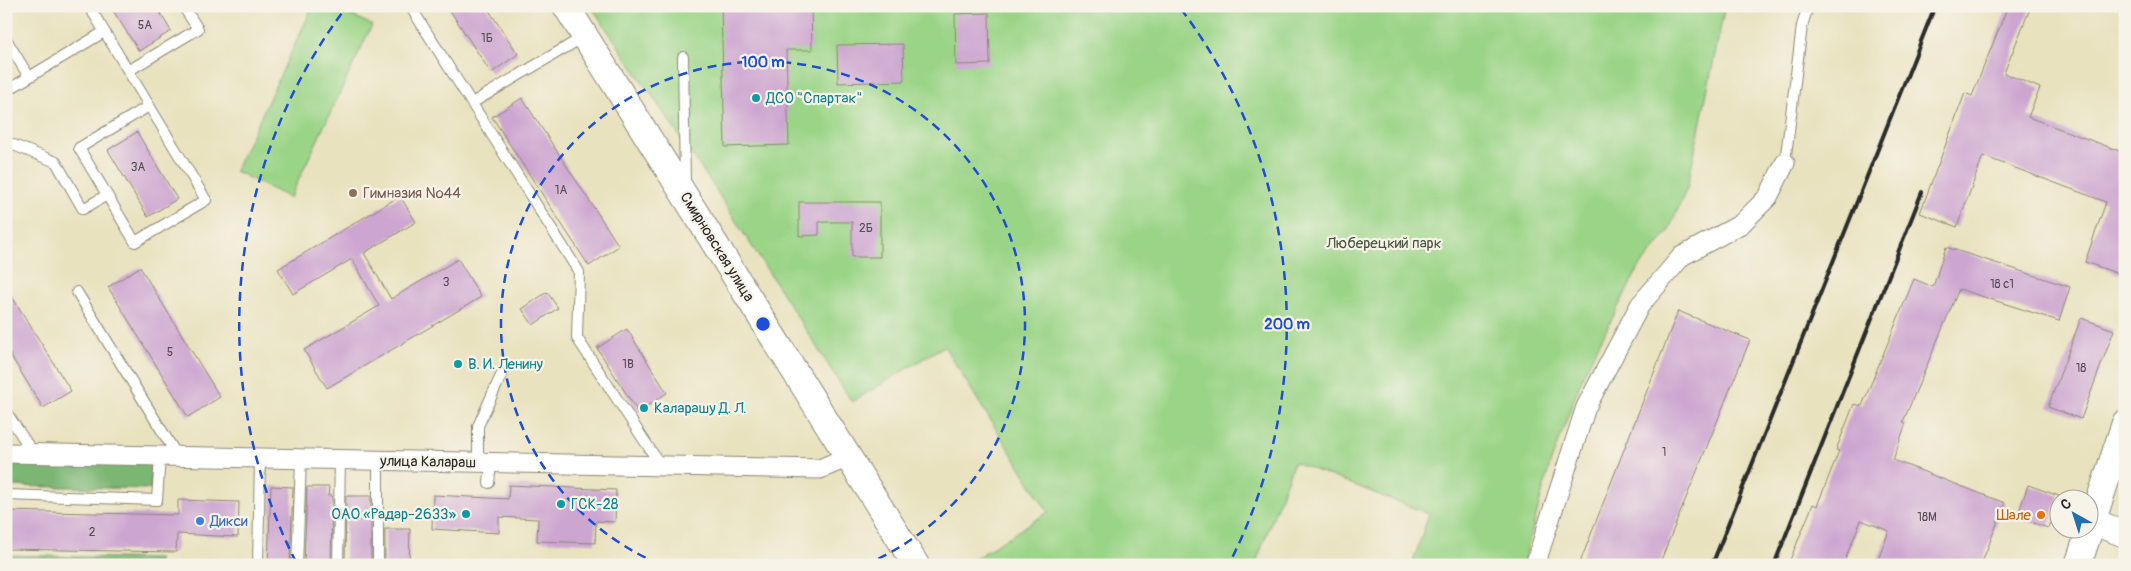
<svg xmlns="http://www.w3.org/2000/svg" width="2131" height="571" viewBox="0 0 2131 571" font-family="Pangolin,sans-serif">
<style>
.green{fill:#9ad486;stroke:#628058}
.forest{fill:#7bb673;stroke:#53704f}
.building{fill:#cca5d0}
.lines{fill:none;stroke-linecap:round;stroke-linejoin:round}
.lane-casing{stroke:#8a8675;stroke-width:12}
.street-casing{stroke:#8a8675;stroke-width:21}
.secondary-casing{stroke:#8a8675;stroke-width:28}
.lane{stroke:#fff;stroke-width:10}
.street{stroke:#fff;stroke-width:19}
.secondary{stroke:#fff;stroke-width:26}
.rail{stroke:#2b2b2b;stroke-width:4}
.ring{fill:none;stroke:#1d4ed8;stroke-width:2.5;stroke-dasharray:9 6}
.culture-dot{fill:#0f9aa8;stroke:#f7f3e8;stroke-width:2}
.education-dot{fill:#8d6e63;stroke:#f7f3e8;stroke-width:2}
.food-dot{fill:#e8710a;stroke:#f7f3e8;stroke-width:2}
.shop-dot{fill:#3f7fe0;stroke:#f7f3e8;stroke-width:2}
.labels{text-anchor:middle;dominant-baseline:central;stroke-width:4.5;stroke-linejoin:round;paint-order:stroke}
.number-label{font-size:12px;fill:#534a54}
.culture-label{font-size:15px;fill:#0d838f;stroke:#f7f3e8;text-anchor:start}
.education-label{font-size:15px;fill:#785e54;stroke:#f7f3e8;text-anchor:start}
.park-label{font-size:15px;fill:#475542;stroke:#f7f3e8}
.street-label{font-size:15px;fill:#2b2b2b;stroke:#f7f3e8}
.food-label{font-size:15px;fill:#c56008;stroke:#f7f3e8;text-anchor:end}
.shop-label{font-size:15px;fill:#366cbe;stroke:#f7f3e8;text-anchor:start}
.centre{fill:#1d4ed8;stroke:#f7f3e8;stroke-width:2.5}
.ring-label{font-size:15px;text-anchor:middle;font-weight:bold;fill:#1d4ed8;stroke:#f7f3e8;stroke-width:4.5;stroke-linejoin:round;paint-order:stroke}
</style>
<rect width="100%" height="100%" fill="#f7f3e8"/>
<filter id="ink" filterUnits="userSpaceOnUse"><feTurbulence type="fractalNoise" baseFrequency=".02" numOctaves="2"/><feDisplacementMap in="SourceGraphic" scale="10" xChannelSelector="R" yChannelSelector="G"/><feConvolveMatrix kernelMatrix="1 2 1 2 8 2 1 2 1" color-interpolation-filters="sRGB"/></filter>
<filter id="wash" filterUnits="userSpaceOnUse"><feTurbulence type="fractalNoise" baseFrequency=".0096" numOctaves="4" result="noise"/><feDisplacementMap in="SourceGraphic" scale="20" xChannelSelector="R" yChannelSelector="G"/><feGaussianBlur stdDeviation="1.12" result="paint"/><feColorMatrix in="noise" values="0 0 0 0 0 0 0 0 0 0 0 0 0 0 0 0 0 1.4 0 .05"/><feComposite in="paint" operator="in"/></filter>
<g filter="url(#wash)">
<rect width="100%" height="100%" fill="#e9e2bf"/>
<path class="green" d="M313,6h19l40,19 -82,173 -55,-27z
M591,6h1134l-38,182 -19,44 -30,37 -54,104 -34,91 -27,101h-111l17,-51 -135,-52 -39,103h-290l83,-53 -104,-166 -92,56 -140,-218z"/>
<path class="forest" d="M6,460l146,3 -1,26 -145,-3z
M6,555l153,4v6h-153z"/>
<g id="blocks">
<path class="building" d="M110,6h46l15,25 -32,20z
M447,6h39l32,48 -27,19z
M721,6h90l1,44h-26l3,95 -64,2z
M2008,6h23l-27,67 36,15 -12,29 97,36v123l-40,-14 21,-60 -123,-46 -26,71 -37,-14 45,-120 7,3z
M989,13l1,51 -34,1 -1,-51z
M903,44l1,37 -66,2 -1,-38z
M522,98l97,148 -30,20 -97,-149z
M137,132l40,67 -29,18 -40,-67z
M400,196l16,26 -52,31 27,46 67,-40 23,38 -154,91 -23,-38 75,-44 -27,-47 -59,35 -15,-25z
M799,202h81v55h-28v-35h-33v13l-20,1z
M1946,247l124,40 -11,34 -100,-32 -56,133 3,1 -13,37 112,43 -24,62h-105l13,-34 -28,-11 -18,45h-55l25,-61 4,2 22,-55 -3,-1 18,-46 8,2 52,-127 19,8z
M140,267l80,130 -32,20 -80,-130z
M6,287l65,104 -28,17 -37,-60z
M547,292l11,16 -25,17 -11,-16z
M1678,311l72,29 -91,225h-80z
M2081,318l33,12 -33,89 -33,-12z
M627,329l40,64 -29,19 -41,-64z
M509,485l107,5 -1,32 -19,-1 -1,22 -58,-2 1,-22 -39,-2v16l-67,-4 1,-34 75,4z
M2028,485l31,11 -11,32 -31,-11z
M271,486l22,1 -3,78h-22z
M307,487h22l-1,9h4l-1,69h-27z
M346,496h25v69h-26z
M178,500l61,2 -1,35 -61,-3 -1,18 -170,-3v-38l172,4z
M385,529h25l-1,36h-24z"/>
</g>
</g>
<g filter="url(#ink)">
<use href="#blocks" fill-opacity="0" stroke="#8a8675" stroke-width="1"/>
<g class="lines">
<g class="lane-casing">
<path id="lane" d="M89,6l117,194 -71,42 -56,-94 70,-42
M410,6l169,266 -2,66 84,128
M6,39l23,38
M683,57l2,128
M128,71l70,-42 -15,-23
M6,91l98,-59
M472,103l113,-67
M6,142l50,20 27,47 24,-14
M1785,163l17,-137 6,-20
M77,292l101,165
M6,412l28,42
M478,463v-37l26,-57
M489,483l2,-20
M6,495l151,5 3,-43
M258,565l2,-106
M297,565l4,-105
M338,565l2,-105
M378,565v-104"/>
</g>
<g class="street-casing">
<path id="street" d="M6,453l814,16 28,-12
M1535,565l51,-158 54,-102 42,-49 59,-32 27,-27 17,-34"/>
</g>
<g class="secondary-casing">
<path id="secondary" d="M566,6l350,559
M2093,522l32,12
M2078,565l47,-142"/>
</g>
<use href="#lane" class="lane"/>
<use href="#street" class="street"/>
<use href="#secondary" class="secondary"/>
<path class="rail" d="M1712,565l223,-559
M1774,565l148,-373"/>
</g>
</g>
<g class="ring">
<path d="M659 564A262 262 0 1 1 867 564"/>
<path d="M296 562A524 524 0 0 1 345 9M1181 9A524 524 0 0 1 1230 562"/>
</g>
<g class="culture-dot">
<circle cx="756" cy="98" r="5"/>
<circle cx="458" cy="364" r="5"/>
<circle cx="644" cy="408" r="5"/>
<circle cx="561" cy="504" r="5"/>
<circle cx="466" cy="514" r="5"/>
</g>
<circle class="education-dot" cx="353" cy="193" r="5"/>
<circle class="food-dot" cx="2041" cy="515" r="5"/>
<circle class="shop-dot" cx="200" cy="521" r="5"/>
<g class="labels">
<g class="number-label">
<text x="145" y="25">5А</text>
<text x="487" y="38">1Б</text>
<text x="138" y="167">3А</text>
<text x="561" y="190">1А</text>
<text x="866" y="228">2Б</text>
<text x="446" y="282">3</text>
<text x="2002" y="284">18 с1</text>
<text x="170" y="352">5</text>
<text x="628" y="364">1В</text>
<text x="2081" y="368">18</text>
<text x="1664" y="452">1</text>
<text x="1927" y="517">18М</text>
<text x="92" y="532">2</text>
</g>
<g class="culture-label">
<text x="766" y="98">ДСО "Спартак"</text>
<text x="468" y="364">В. И. Ленину</text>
<text x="654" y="408">Каларашу Д. Л.</text>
<text x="571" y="504">ГСК-28</text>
<text x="456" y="514" text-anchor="end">ОАО «Радар-2633»</text>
</g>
<g class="education-label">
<text x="363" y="193">Гимназия №44</text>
</g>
<g class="park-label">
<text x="1384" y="243">Люберецкий парк</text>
</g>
<g class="street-label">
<text transform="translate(717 247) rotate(58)">Смирновская улица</text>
<text transform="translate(428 462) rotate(1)">улица Калараш</text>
</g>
<g class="food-label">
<text x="2031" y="515">Шале</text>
</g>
<g class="shop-label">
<text x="210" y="521">Дикси</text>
</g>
</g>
<circle cx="763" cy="324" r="8" class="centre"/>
<g class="ring-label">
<text x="763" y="67">100 m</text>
<text x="1287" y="329">200 m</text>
</g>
<rect width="2131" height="571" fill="none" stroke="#f7f3e8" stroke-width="25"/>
<g transform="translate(2074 514) rotate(321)"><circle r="24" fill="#f7f3e8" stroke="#a5a39c"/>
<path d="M0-4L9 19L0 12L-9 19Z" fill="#1f6fb2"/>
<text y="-8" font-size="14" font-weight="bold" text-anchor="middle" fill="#2b2b2b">С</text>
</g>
</svg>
